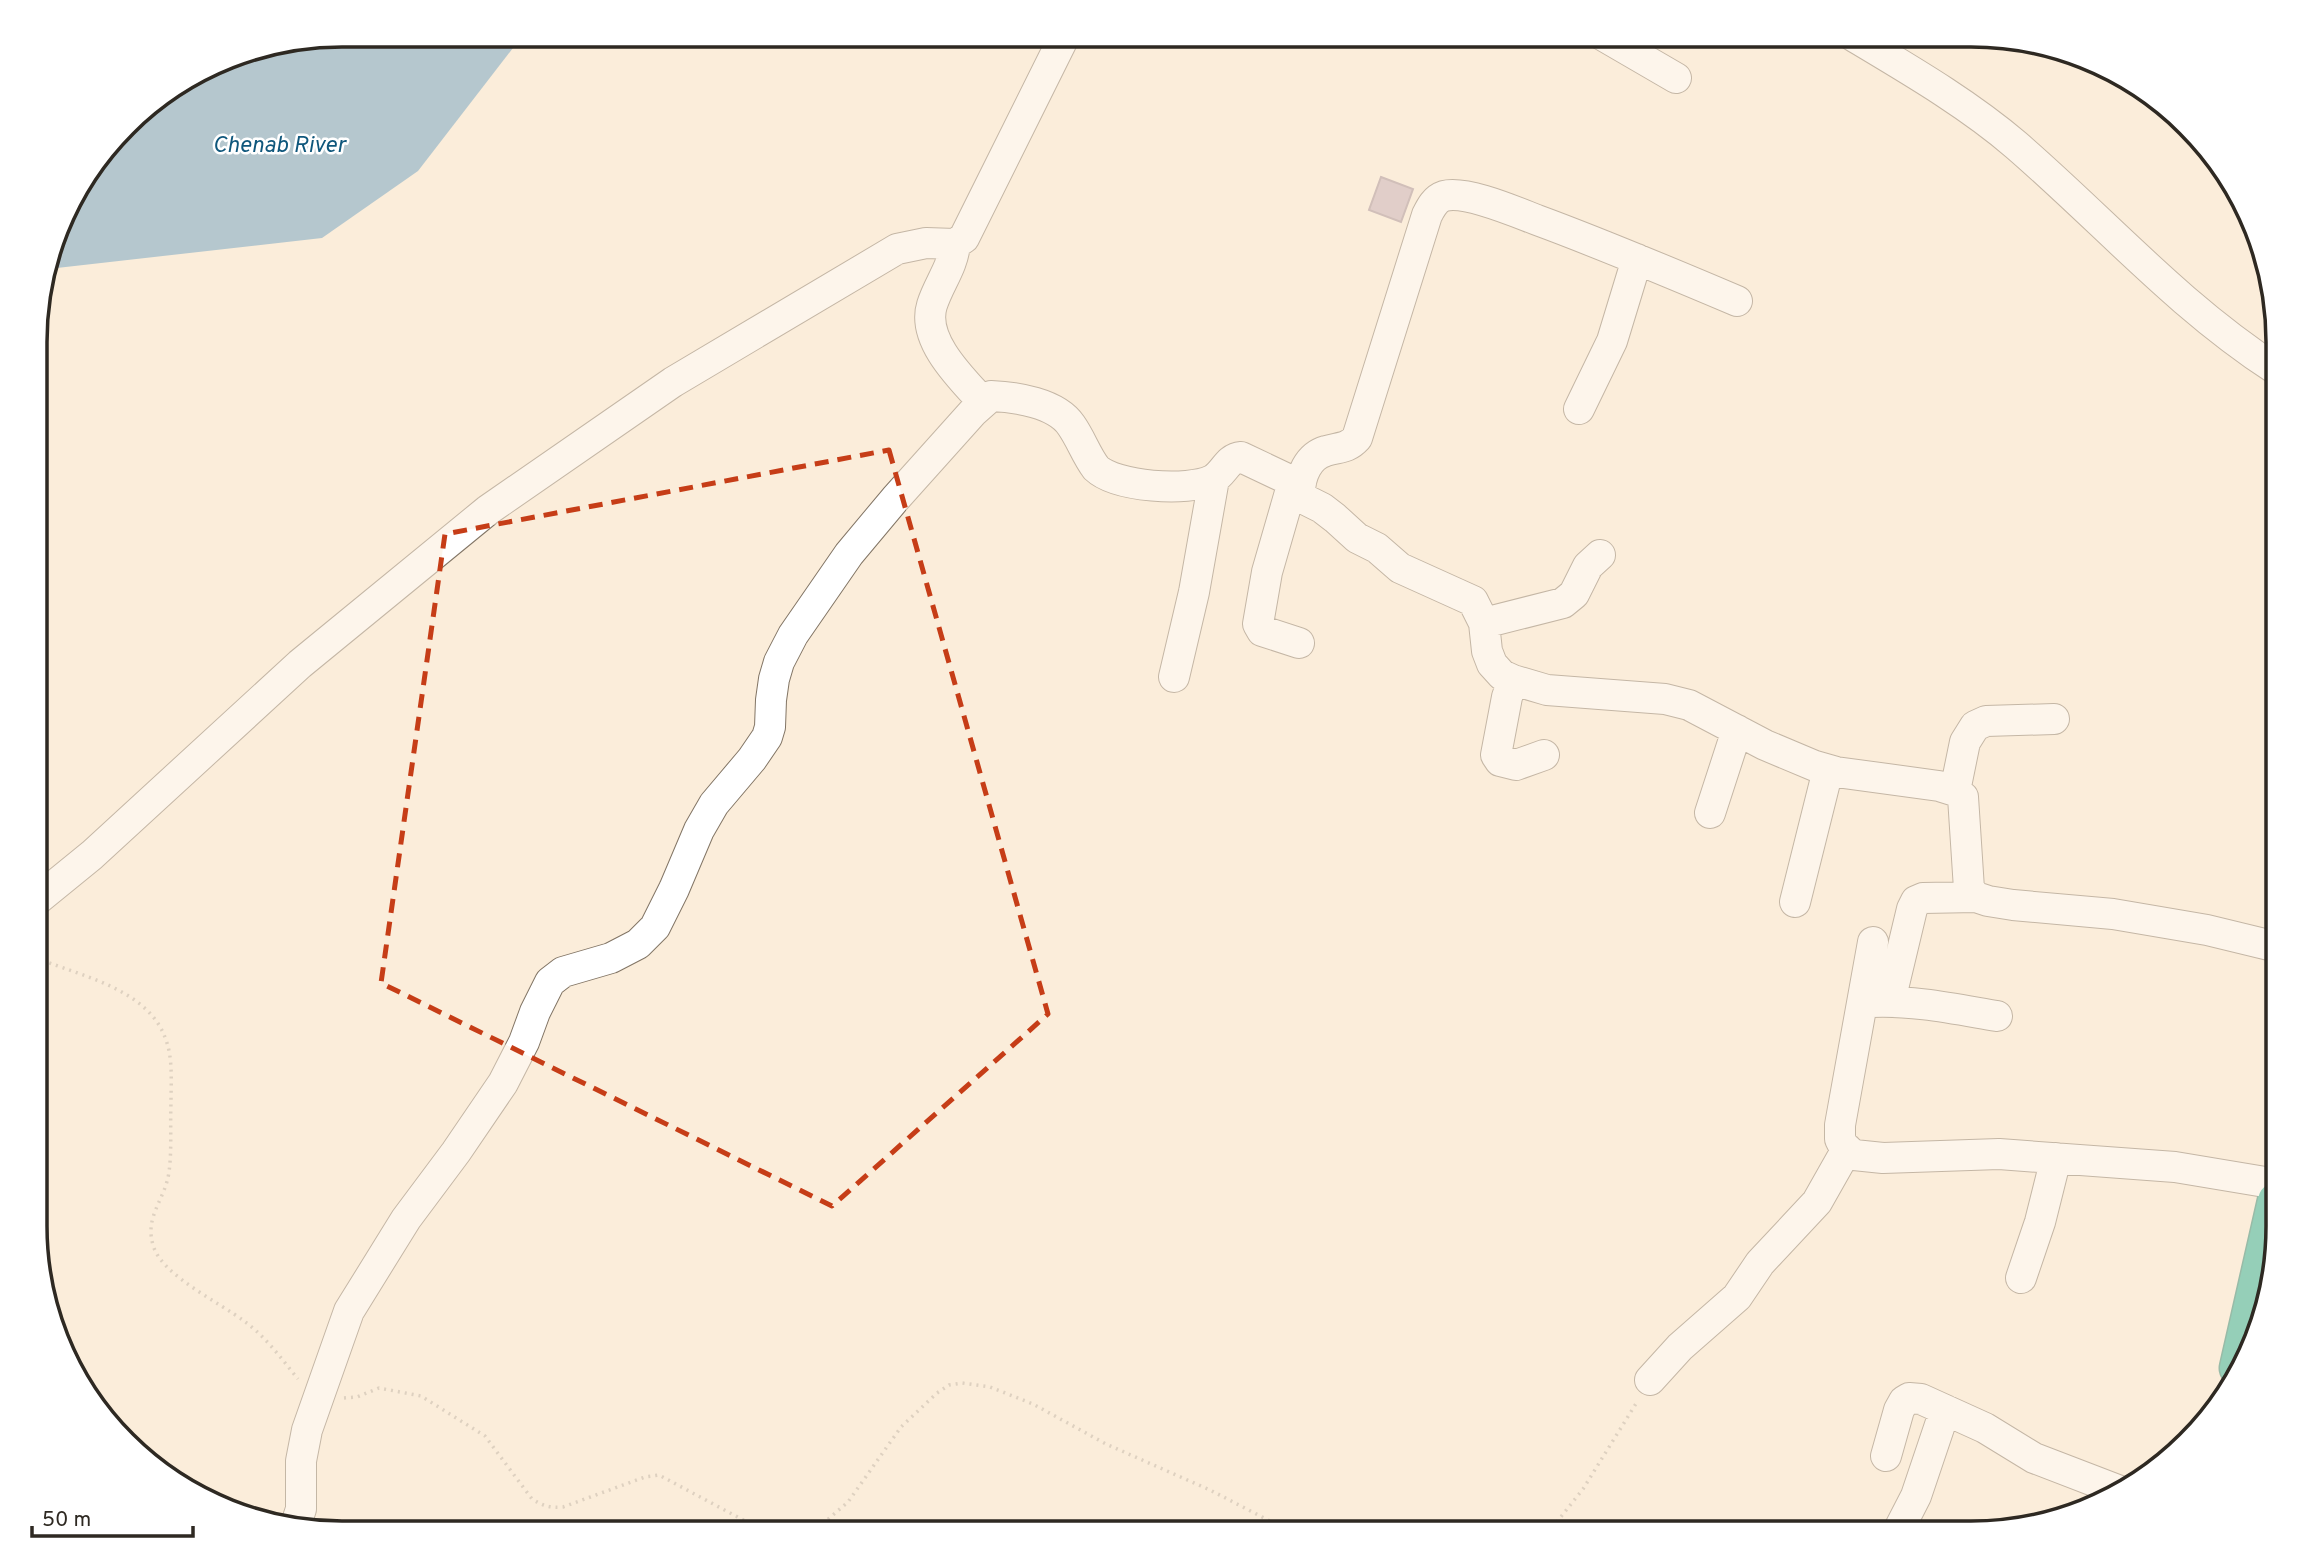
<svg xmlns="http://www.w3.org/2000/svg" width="2313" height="1568" viewBox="0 0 2313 1568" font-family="Overpass,sans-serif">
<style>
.water{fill:#5f9abe}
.building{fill:#c0a9b3;stroke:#9d8790;stroke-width:2}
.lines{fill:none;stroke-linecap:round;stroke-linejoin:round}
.minor-casing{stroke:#827565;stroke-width:32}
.highway-casing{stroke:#207e69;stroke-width:41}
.path{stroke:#baafa0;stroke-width:3.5;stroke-dasharray:2 5;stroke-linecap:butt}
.minor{stroke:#fff;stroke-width:30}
.highway{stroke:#19ab8f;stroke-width:38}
.marked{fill:none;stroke:#c63d17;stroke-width:5;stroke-dasharray:14 9;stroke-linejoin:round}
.labels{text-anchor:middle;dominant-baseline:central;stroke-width:5;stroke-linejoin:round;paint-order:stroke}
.water-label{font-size:23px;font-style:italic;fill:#0f577c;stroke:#fff}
.rim{fill:none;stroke:#2e2922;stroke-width:3.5}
</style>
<rect width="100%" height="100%" fill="#fbedda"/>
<path class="water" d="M342,35h181l-105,136 -96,67 -274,31 19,-63 72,-95 86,-53z"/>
<path class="building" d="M1381,177l32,12 -12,33 -32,-12z"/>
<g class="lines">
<g class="minor-casing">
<path id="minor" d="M1602,35l74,43
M1853,36c55,33 114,67 163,109 88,76 162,161 261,225
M955,244c-2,23 -16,39 -23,61 -11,35 30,74 51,97
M1737,301c-66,-28 -132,-56 -200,-81 -21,-8 -71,-30 -93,-24 -9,3 -13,11 -17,19l-70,223c-10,11 -18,9 -31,13 -18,5 -26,25 -26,42l4,6 18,9 13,10 22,20 20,10 23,20 73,33 11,22 3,28 5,13 10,11 11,5 34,10 118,9 24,6 76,40 50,21 21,6 103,14 16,5 8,6 6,92 7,8 12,4 25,4 100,9 94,16 70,17
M1579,409l33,-68 25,-82
M1293,482l-26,90 -9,52 4,7 37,12
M1484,623l79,-20 11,-9 14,-28 12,-11
M1174,677l20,-85 20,-113
M1513,680l-6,17 -11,58 4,6 16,4 28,-10
M1955,791l10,-49 10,-16 11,-5 68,-2
M1710,813l27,-83
M38,899l54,-44 208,-191 188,-154 185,-128 224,-133 29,-6 29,1 9,-6 101,-203
M1795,902l33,-132
M1873,942l-33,183v14l4,8 10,8 29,3 116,-4 176,13 102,17
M1890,1001l22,-92 4,-8 7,-3 53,-1
M1871,1002c42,-2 84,7 126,14
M2021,1278l19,-56 16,-64
M1650,1380l30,-33 57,-50 23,-34 57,-61 30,-53
M1886,1456l13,-46 5,-9 5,-3 12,1 64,29 49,30 86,33
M295,1527l6,-18v-48l6,-31 42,-119 57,-92 50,-67 47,-69 21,-41 11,-30 15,-30 13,-10 48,-14 27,-14 17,-17 19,-38 25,-59 15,-26 38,-45 15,-22 3,-10 1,-27 3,-21 5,-17 14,-27 56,-81 46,-55 78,-87 18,-16c25,1 65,7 80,29 10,14 15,30 25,43 20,19 92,24 116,12 12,-6 15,-22 29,-23l59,28
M1897,1533l19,-37 29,-86"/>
</g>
<g class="highway-casing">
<path id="highway" d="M2239,1368l38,-167"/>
</g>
<path class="path" d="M38,955l9,7c42,16 103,30 119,78 7,19 5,43 5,63 -1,23 1,47 -2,69 -4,29 -26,45 -15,76 10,28 66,55 90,73 21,15 37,37 54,58
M344,1398l13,-1 22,-9 42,8 64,40 47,63c11,7 18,9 31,8l82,-30 14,-2 88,47 25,11
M812,1533l36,-31 53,-75 36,-34 12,-8 13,-2 28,4 43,17 73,40 104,46 83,43
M1548,1533l35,-44 54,-87"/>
<use href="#minor" class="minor"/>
<use href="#highway" class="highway"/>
</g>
<path d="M0 0H2313V1568H0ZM889,450l159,564 -216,192 -451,-223 64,-449z" fill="#fbedda" fill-opacity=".55" fill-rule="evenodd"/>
<path class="marked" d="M889,450l159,564 -216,192 -451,-223 64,-449z"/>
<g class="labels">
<g class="water-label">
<text x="279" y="146">Chenab River</text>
</g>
</g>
<path d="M0 0H2313V1568H0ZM342 47H1971A295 295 0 0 1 2266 342V1226A295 295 0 0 1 1971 1521H342A295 295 0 0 1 47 1226V342A295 295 0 0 1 342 47Z" fill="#fff" fill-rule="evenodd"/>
<path class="rim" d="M342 47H1971A295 295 0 0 1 2266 342V1226A295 295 0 0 1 1971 1521H342A295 295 0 0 1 47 1226V342A295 295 0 0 1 342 47Z"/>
<path d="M32 1526v10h161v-10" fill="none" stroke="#2e2922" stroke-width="3.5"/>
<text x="42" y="1526" font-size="21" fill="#2e2922" stroke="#ffffff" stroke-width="5" paint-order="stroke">50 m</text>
</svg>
